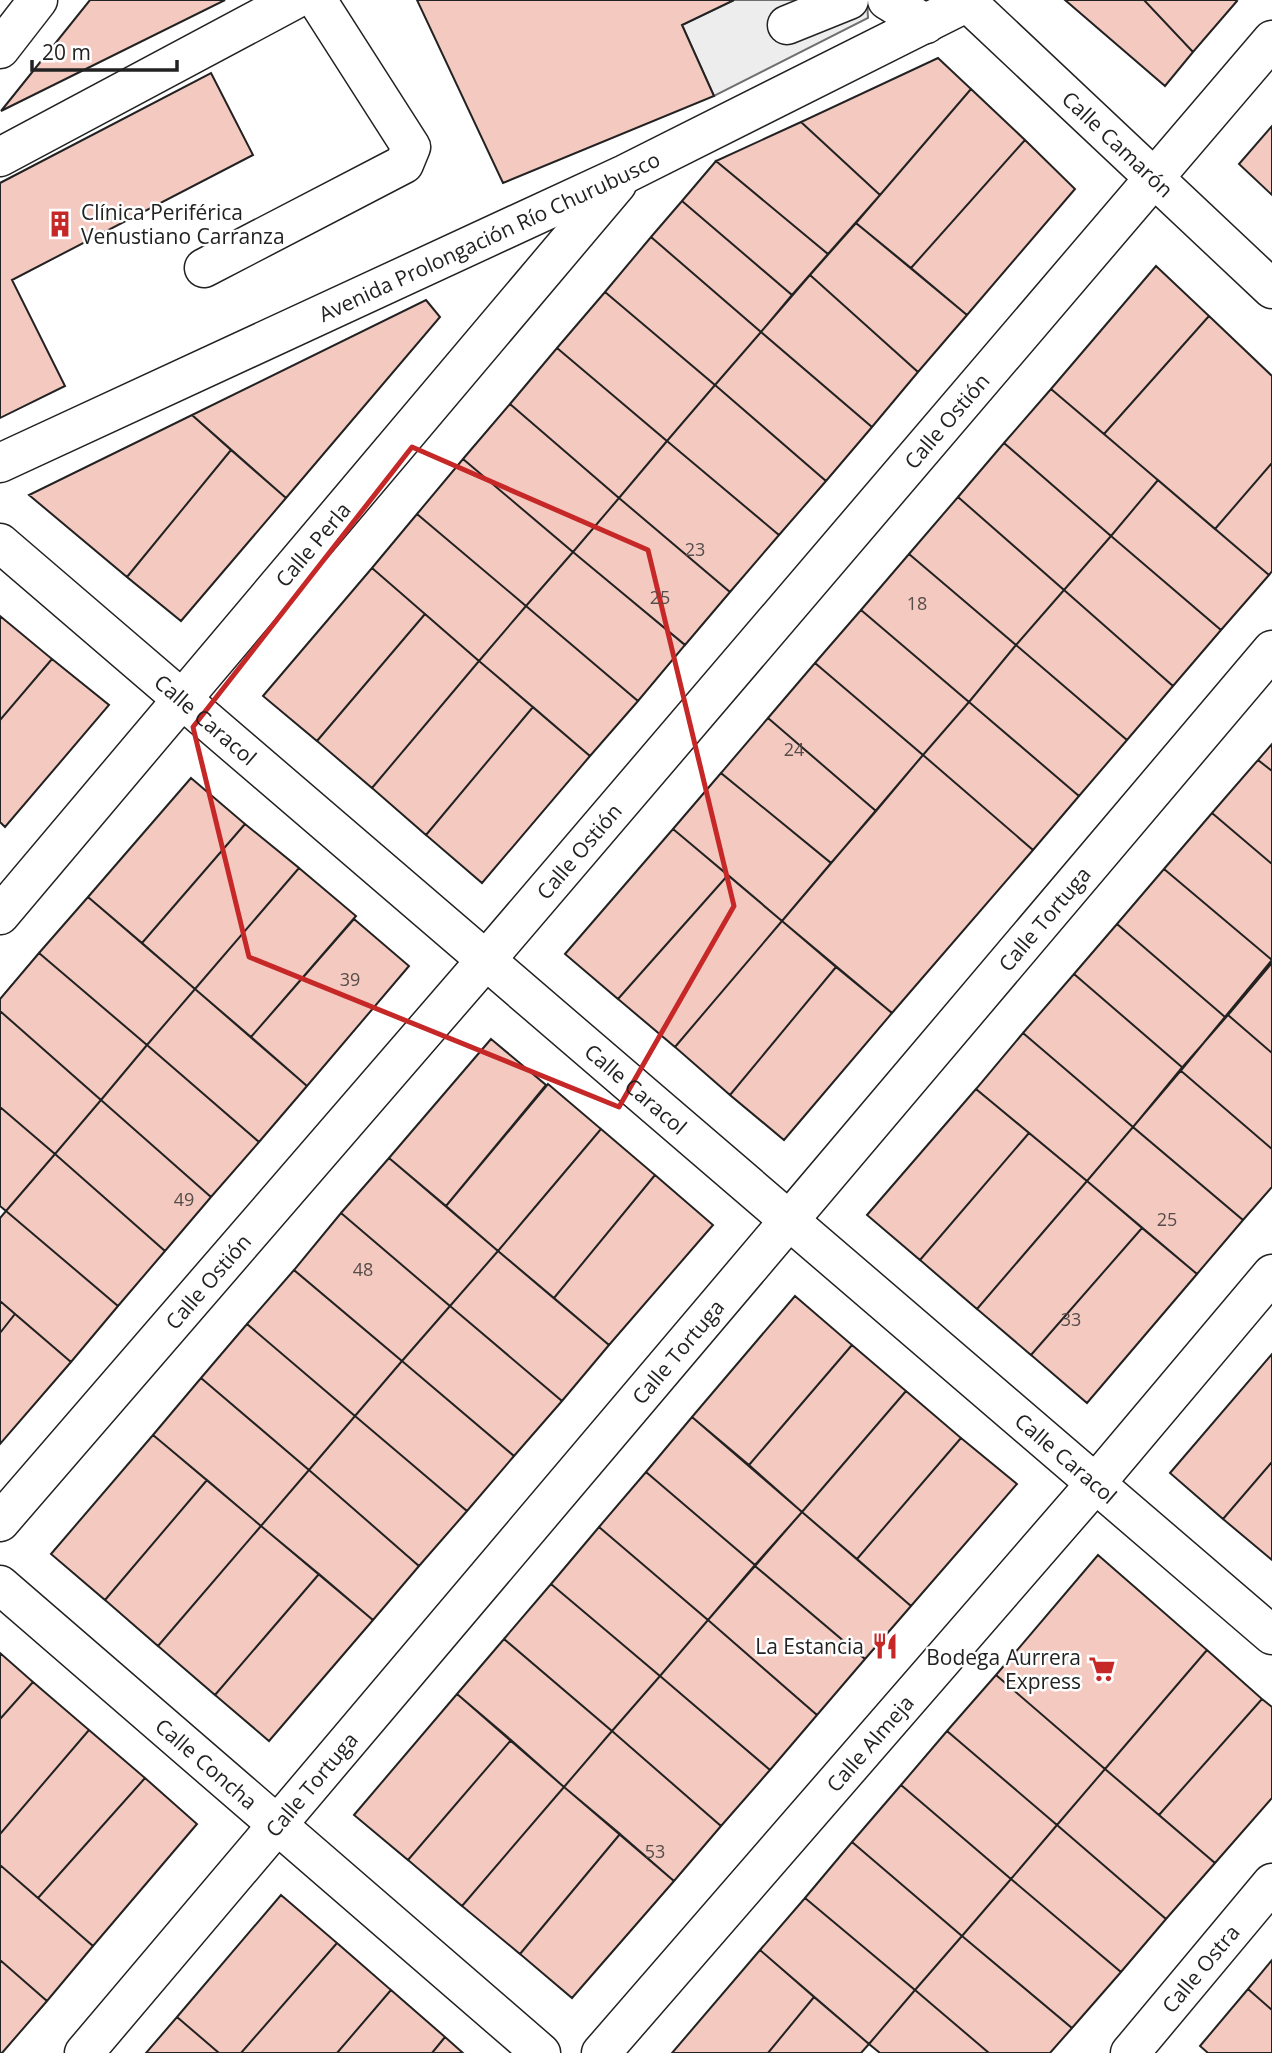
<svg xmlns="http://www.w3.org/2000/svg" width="1272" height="2053" viewBox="0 0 1272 2053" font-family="'Open Sans',sans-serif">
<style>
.parking{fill:#ededed;stroke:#6f6f6f;stroke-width:2}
.building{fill:#f3c9c0;stroke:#222;stroke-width:2}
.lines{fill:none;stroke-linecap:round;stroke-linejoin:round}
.minor-casing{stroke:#222;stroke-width:41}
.minor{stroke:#fff;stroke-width:38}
.marked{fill:none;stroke:#c62828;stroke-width:5;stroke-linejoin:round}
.labels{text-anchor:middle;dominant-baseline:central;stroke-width:5;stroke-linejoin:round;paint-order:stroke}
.number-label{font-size:18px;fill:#564c4a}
.street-label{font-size:21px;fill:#222;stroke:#fff}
.poi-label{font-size:21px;fill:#222;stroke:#fff;text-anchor:end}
</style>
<rect width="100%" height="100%" fill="#fff"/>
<path class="parking" d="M734,0h133l1,18 -154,78 -32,-71z"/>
<path class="building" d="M90,0h135l-224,111z
M417,0h317l-52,25 32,71 -211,87z
M1065,0h79l49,52 -28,34z
M1144,0h91l2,1 -44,51z
M938,58l33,31 -91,106 -79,-73z
M211,73l42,82 -241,125 53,106 -65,32v-235z
M971,89l54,51 -114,128 -55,-45z
M801,122l79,73 -52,59 -112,-93z
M1272,126v69l-33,-31z
M1025,140l50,49 -108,126 -56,-47z
M716,161l112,93 -36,41 -110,-94z
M682,201l110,94 -31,37 -110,-95z
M856,223l111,92 -49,57 -108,-97z
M651,237l110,95 -46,53 -110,-93z
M1156,266l53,50 -105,118 -53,-45z
M810,275l108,97 -46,55 -111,-95z
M605,292l110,93 -48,56 -110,-93z
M426,300l14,17 -154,181 -94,-83z
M1209,316l63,60v87l-57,66 -111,-95z
M761,332l111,95 -46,54 -111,-96z
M557,348l110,93 -48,57 -109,-94z
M715,385l111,96 -47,54 -112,-94z
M1051,389l107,91 -47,56 -107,-93z
M510,404l109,94 -46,54 -110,-93z
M192,415l39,35 -104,127 -98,-82z
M667,441l112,94 -49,57 -111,-94z
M1004,443l107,93 -47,54 -106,-93z
M231,450l55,48 -105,123 -54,-44z
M463,459l110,93 -47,54 -109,-92z
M1272,463v108l-3,4 -54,-46z
M1158,480l111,95 -48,55 -110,-94z
M958,497l106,93 -48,55 -107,-91z
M619,498l111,94 -45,53 -112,-93z
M417,514l109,92 -47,55 -107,-93z
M1111,536l110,94 -48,56 -109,-96z
M573,552l112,93 -47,56 -112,-95z
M909,554l107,91 -47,57 -108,-92z
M372,568l53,46 -108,127 -54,-45z
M1064,590l109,96 -46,54 -111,-95z
M526,606l112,95 -48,55 -111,-95z
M861,610l108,92 -46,53 -108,-92z
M425,614l54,47 -107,127 -55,-47z
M0,616l52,43 -52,61z
M1016,645l111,95 -48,56 -110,-94z
M52,659l57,46 -104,122 -5,-5v-102z
M479,661l54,46 -107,128 -54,-47z
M815,663l108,92 -47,56 -108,-93z
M969,702l110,94 -46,54 -110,-95z
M533,707l57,49 -108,127 -56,-48z
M768,718l108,93 -45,52 -110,-90z
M1272,744v27l-14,-11z
M923,755l110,95 -141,163 -110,-92z
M1258,760l14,11v93l-60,-51z
M721,773l110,90 -49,58 -109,-92z
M191,778l54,46 -103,119 -54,-46z
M1212,813l60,51v96l-108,-91z
M245,824l54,44 -104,121 -53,-46z
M673,829l55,46 -110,124 -53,-45z
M299,868l57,48 -105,121 -56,-48z
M1164,869l108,91 -47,57 -108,-93z
M728,875l54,46 -107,126 -57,-48z
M88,897l107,92 -48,56 -108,-92z
M354,919l55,47 -102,120 -56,-49z
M782,921l54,46 -106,128 -55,-48z
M1117,924l108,93 -42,51 -109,-94z
M39,953l108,92 -46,55 -101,-89v-12z
M1272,963v90l-44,-38z
M836,967l56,46 -108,127 -54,-45z
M1074,974l109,94 -50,59 -110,-94z
M195,989l112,97 -48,56 -112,-97z
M0,1011l101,89 -46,54 -55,-47z
M1228,1015l44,38v96l-92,-79z
M1023,1033l110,94 -46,54 -111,-92z
M491,1039l55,46 -100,121 -57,-48z
M147,1045l112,97 -48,55 -110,-97z
M1180,1070l92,79v38l-29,33 -110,-93z
M548,1084l53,45 -103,122 -52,-45z
M976,1089l53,44 -109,127 -53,-45z
M101,1100l110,97 -46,54 -110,-97z
M0,1107l55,47 -49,57 -6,-5z
M1133,1127l110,93 -46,54 -110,-93z
M601,1129l54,46 -101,123 -56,-47z
M1029,1133l58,48 -110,128 -57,-49z
M55,1154l110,97 -47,55 -112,-95z
M389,1158l109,93 -48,55 -109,-93z
M655,1175l58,50 -104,120 -55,-47z
M1087,1181l55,47 -111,127 -54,-46z
M6,1211l112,95 -47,56 -71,-61v-83z
M341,1213l109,93 -48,55 -108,-91z
M1142,1228l55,46 -110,129 -56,-48z
M498,1251l111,94 -47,56 -112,-95z
M294,1270l108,91 -47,55 -108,-92z
M795,1296l57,49 -103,120 -57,-48z
M0,1301l15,13 -15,19z
M450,1306l112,95 -48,55 -112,-95z
M15,1314l56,48 -71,82v-111z
M247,1324l108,92 -46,54 -108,-92z
M852,1345l54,46 -104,121 -53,-47z
M1272,1354v108l-49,57 -53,-46z
M402,1361l112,95 -47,55 -112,-95z
M201,1378l108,92 -48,56 -108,-91z
M906,1391l55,47 -104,121 -55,-47z
M355,1416l112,95 -48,55 -110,-96z
M692,1417l110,95 -47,53 -109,-93z
M153,1435l54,45 -102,120 -54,-46z
M961,1438l56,46 -106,122 -54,-47z
M1272,1462v98l-49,-41z
M309,1470l110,96 -46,54 -112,-94z
M646,1472l109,93 -47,55 -109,-93z
M207,1480l54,46 -103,120 -53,-46z
M802,1512l109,94 -46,53 -110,-93z
M261,1526l58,48 -104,121 -57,-49z
M599,1527l109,93 -48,56 -109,-92z
M1098,1555l109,95 -102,119 -109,-94z
M755,1566l110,93 -48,56 -109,-95z
M319,1574l54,46 -104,121 -54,-46z
M551,1584l109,92 -48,55 -108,-92z
M708,1620l109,95 -47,55 -110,-94z
M504,1639l108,92 -48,56 -107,-93z
M1207,1650l55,49 -103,116 -54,-46z
M0,1653l33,29 -33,37z
M996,1675l109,94 -48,56 -110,-94z
M660,1676l110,94 -49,56 -109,-95z
M33,1682l56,48 -89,104v-115z
M457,1694l54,46 -103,120 -54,-45z
M1262,1699l10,8v91l-57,65 -56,-48z
M89,1730l56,48 -107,120 -38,-33v-31z
M612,1731l109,95 -47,55 -110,-94z
M947,1731l110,94 -46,54 -110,-94z
M511,1740l53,47 -102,119 -54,-46z
M1105,1769l110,94 -49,56 -109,-94z
M145,1778l52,46 -104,122 -55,-48z
M901,1785l110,94 -49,57 -110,-94z
M564,1787l56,47 -100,120 -58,-48z
M1057,1825l109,94 -45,53 -110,-93z
M620,1834l54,47 -102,117 -52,-44z
M852,1842l110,94 -47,54 -110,-92z
M0,1865l93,81 -46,55 -47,-41z
M1011,1879l110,93 -49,56 -110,-92z
M281,1895l56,48 -96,110h-22l-42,-36z
M805,1898l110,92 -46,54 -109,-94z
M962,1936l110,92 -22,25h-61l-74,-63z
M337,1943l54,47 -54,63h-96z
M760,1950l54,47 -46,56h-96z
M0,1960l47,41 -45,52h-2z
M1272,1960v50l-24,-21z
M1248,1989l24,21v43h-64l-8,-7z
M391,1990l54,47 -13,16h-95z
M915,1990l74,63h-109l-11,-9z
M814,1997l55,47 -8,9h-93z
M177,2017l42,36h-73z
M445,2037l18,16h-31z"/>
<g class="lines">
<g class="minor-casing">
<g id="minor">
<path d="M887,0l39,24"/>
<path id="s1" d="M965,0l307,289"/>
<path d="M787,25l62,-25"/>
<path d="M0,49l38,-49"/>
<path d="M0,157l294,-157"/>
<path d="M204,268l200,-104 7,-17 -94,-147"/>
<path id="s2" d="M0,463l625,-289 347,-174"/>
<path id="s3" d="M0,543l1272,1092"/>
<path id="s4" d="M0,915l617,-731"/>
<path id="s5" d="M0,1522l486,-562 786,-920"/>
<path id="s6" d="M0,1585l541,468"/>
<path id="s7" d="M84,2053l1188,-1403"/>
<path id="s8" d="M601,2053l494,-569 177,-210"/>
<path id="s9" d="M1130,2053l142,-170"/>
</g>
</g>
<use href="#minor" class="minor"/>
</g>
<path class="marked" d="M412,447l236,103 86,356 -115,201 -370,-150 -56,-230z"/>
<defs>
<g id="building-bare" transform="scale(2.1)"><path d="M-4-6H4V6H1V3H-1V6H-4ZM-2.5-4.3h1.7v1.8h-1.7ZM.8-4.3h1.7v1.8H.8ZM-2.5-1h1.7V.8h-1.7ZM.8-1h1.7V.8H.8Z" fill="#c62828" stroke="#fff" stroke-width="2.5" paint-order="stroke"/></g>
<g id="restaurant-bare" transform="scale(2.1)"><path d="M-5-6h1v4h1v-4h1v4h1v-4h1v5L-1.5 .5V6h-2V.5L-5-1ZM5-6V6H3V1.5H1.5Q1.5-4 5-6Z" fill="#c62828" stroke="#fff" stroke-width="2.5" paint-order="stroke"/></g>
<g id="supermarket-bare" transform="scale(2.1)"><path d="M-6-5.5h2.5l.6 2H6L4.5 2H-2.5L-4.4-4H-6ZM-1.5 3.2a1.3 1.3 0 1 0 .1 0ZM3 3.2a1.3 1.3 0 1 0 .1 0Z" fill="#c62828" stroke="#fff" stroke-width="2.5" paint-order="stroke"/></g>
</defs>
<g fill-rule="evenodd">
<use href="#building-bare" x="60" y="224"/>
<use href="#restaurant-bare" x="885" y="1646"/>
<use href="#supermarket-bare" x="1102" y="1669"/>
</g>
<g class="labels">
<g class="number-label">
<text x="695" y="549">23</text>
<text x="660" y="597">25</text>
<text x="917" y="603">18</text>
<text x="794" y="749">24</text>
<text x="350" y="979">39</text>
<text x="184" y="1199">49</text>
<text x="1167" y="1219">25</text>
<text x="363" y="1269">48</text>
<text x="1071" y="1319">33</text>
<text x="655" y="1851">53</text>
</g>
<g class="street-label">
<text stroke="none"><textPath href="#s1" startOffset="210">Calle Camarón</textPath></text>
<text stroke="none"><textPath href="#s2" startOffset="539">Avenida Prolongación Río Churubusco</textPath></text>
<text stroke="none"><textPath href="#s5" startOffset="1452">Calle Ostión</textPath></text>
<text stroke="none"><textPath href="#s4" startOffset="485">Calle Perla</textPath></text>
<text stroke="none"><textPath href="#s3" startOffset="271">Calle Caracol</textPath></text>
<text stroke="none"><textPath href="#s5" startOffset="886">Calle Ostión</textPath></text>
<text stroke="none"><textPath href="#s7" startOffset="1486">Calle Tortuga</textPath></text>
<text stroke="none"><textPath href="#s3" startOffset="838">Calle Caracol</textPath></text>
<text stroke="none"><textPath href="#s5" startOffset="318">Calle Ostión</textPath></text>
<text stroke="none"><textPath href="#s7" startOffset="919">Calle Tortuga</textPath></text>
<text stroke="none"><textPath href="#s3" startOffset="1405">Calle Caracol</textPath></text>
<text stroke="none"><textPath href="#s8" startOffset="410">Calle Almeja</textPath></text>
<text stroke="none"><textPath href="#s6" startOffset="273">Calle Concha</textPath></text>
<text stroke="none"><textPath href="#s7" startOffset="352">Calle Tortuga</textPath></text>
<text stroke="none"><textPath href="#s9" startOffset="110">Calle Ostra</textPath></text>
</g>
<g class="poi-label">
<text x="81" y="212" text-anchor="start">Clínica Periférica<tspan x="81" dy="24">Venustiano Carranza</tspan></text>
<text x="864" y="1646">La Estancia</text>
<text x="1081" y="1657">Bodega Aurrera<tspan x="1081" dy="24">Express</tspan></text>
</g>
</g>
<path d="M32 60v10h145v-10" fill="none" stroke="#222222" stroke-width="3.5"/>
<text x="42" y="60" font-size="21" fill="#222222" stroke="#ffffff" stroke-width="5" paint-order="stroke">20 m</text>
</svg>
